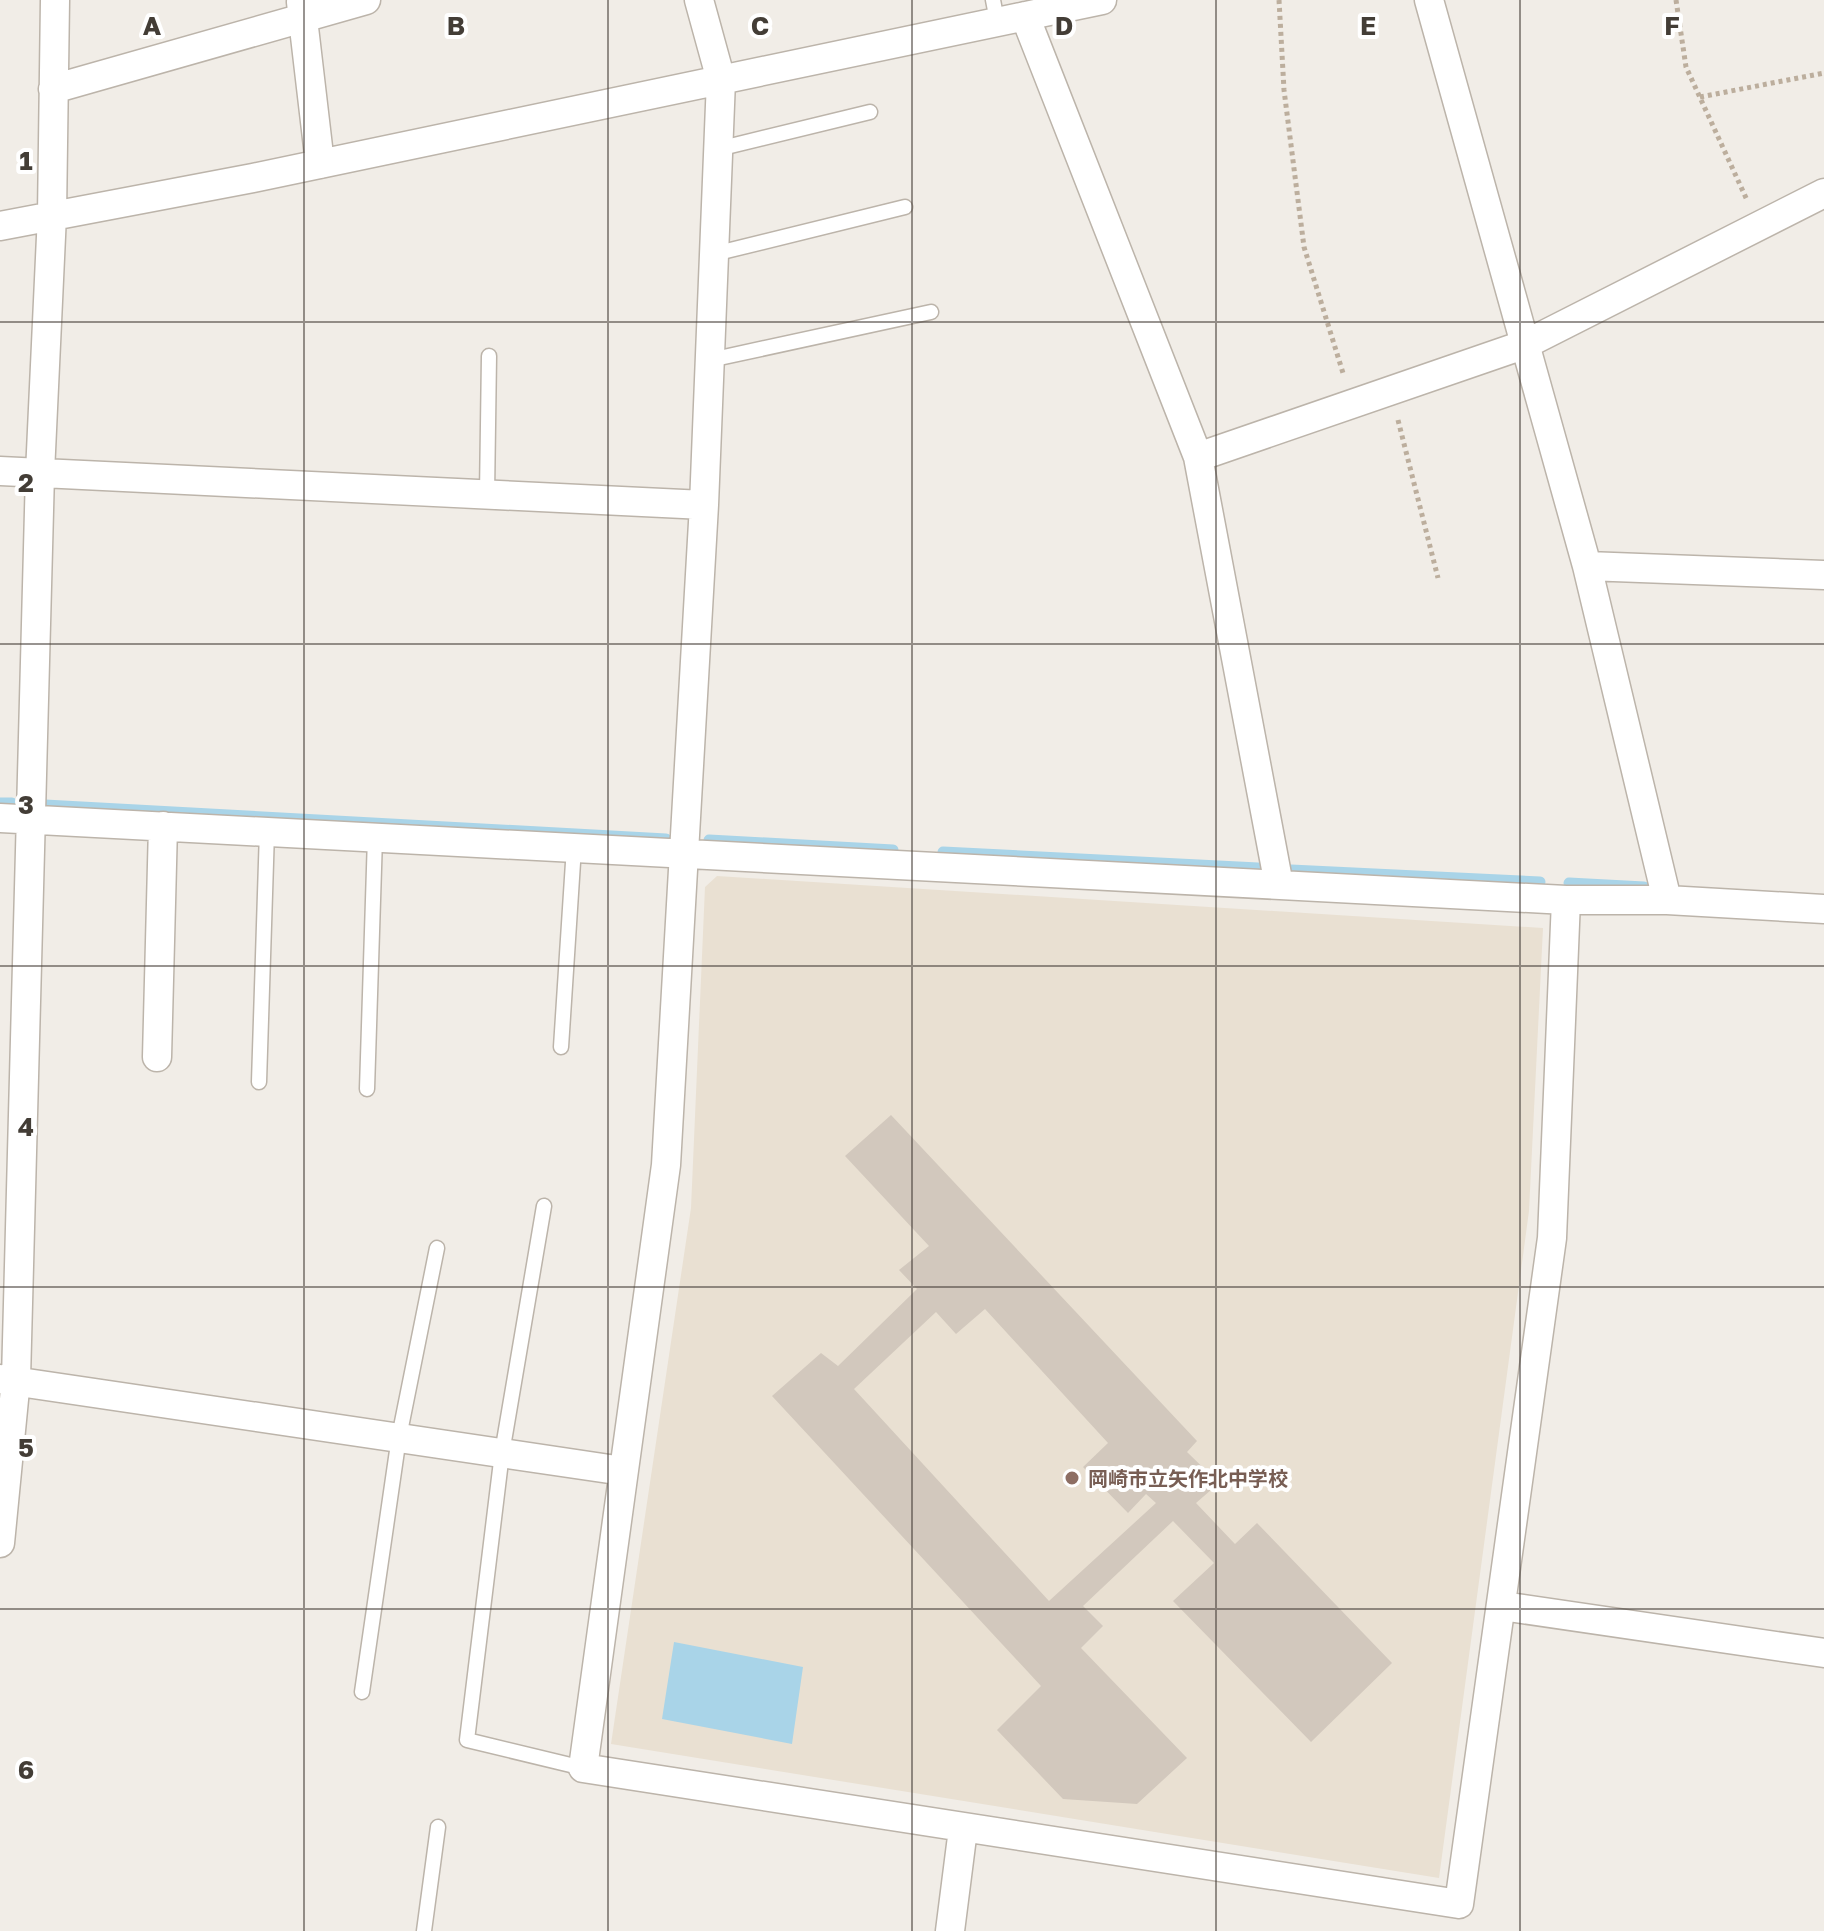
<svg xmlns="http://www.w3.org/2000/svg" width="1824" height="1931" viewBox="0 0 1824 1931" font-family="'Golos Text','Noto Sans JP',sans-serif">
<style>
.education{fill:#e9e0d2}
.water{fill:#a9d4e8}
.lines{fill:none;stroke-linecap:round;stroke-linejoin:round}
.stream{stroke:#a9d4e8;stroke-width:11}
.building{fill:#d2c8bd;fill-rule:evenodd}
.service-casing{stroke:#bcb4aa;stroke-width:17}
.minor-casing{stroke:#bcb4aa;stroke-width:31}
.path{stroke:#bcae9d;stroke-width:5;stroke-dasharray:4 4;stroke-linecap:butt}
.service{stroke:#fff;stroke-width:14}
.minor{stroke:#fff;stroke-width:28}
.grid{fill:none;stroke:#433d36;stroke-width:2;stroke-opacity:0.55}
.education-dot{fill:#8d6e63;stroke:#fff;stroke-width:3}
.labels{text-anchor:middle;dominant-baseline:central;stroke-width:8;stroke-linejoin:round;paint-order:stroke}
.education-label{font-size:20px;font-weight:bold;fill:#785e54;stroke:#fff;text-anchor:start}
.grid-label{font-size:26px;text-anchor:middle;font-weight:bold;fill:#433d36;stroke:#fff;stroke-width:8;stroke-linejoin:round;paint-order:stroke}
</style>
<rect width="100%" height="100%" fill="#f1ede7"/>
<path class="education" d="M717,876l826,52 -14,283 -90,667 -828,-134 80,-536 14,-321z"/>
<path class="water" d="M674,1642l129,25 -11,77 -130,-25z"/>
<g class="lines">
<path class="stream" d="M0,803h12
M45,805l621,34
M709,840l184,10
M943,852l315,16
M1291,870l249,12
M1569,883l75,4"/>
</g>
<path class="building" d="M891,1115l306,326 -10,11 32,31 -23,20 39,41 22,-21 135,140 -81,79 -138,-141 41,-38 -41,-42 -90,85 20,20 -22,22 106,110 -50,46 -74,-5 -66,-69 44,-44 -269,-290 49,-43 17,13 79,-77 -18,-19 30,-24 -84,-90zM985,1309l123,134 -25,24 45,46 18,-19 10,9 -107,98 -195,-212 82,-77 20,22z"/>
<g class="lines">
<g class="service-casing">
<path id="service" d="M993,0l4,21
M718,149l152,-37
M714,254l191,-47
M710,360l221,-48
M487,494l2,-138
M561,1047l13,-200
M259,1082l8,-251
M367,1089l8,-252
M544,1206l-42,247 -35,287 116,28
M362,1692l37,-255 38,-189
M424,1931l14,-104"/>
</g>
<g class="minor-casing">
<path id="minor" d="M699,0l22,80 -17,425 -38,660 -83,603 876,136 93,-666 14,-338
M1429,0l158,566 80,334
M301,2l19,162
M1025,16l173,441 81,428
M53,89l313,-89
M0,226l253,-48 849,-178
M1198,457l328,-113 298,-151
M0,471l704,34
M1587,566l237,9
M0,818l1566,82h101l157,9
M157,1057l6,-231
M0,1379l623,92
M0,1543l16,-164 24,-906 12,-258 3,-215
M1502,1606l322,47
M950,1931l13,-102"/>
</g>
<path class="path" d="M1279,0l5,90 20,157 39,126
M1676,0l10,67 61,133
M1700,97l124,-24
M1398,420l40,158"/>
<use href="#service" class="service"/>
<use href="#minor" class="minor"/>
</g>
<path class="grid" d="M304,0v1931M608,0v1931M912,0v1931M1216,0v1931M1520,0v1931M0,322h1824M0,644h1824M0,966h1824M0,1287h1824M0,1609h1824"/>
<circle class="education-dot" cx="1072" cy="1478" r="8"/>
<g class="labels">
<g class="education-label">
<text x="1088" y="1478">岡崎市立矢作北中学校</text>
</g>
</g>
<g class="grid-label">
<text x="152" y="35">A</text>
<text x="456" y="35">B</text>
<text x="760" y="35">C</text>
<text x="1064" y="35">D</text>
<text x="1368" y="35">E</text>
<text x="1672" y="35">F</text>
<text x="26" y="170">1</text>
<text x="26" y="492">2</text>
<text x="26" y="814">3</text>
<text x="26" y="1136">4</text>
<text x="26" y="1457">5</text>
<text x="26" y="1779">6</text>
</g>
</svg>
